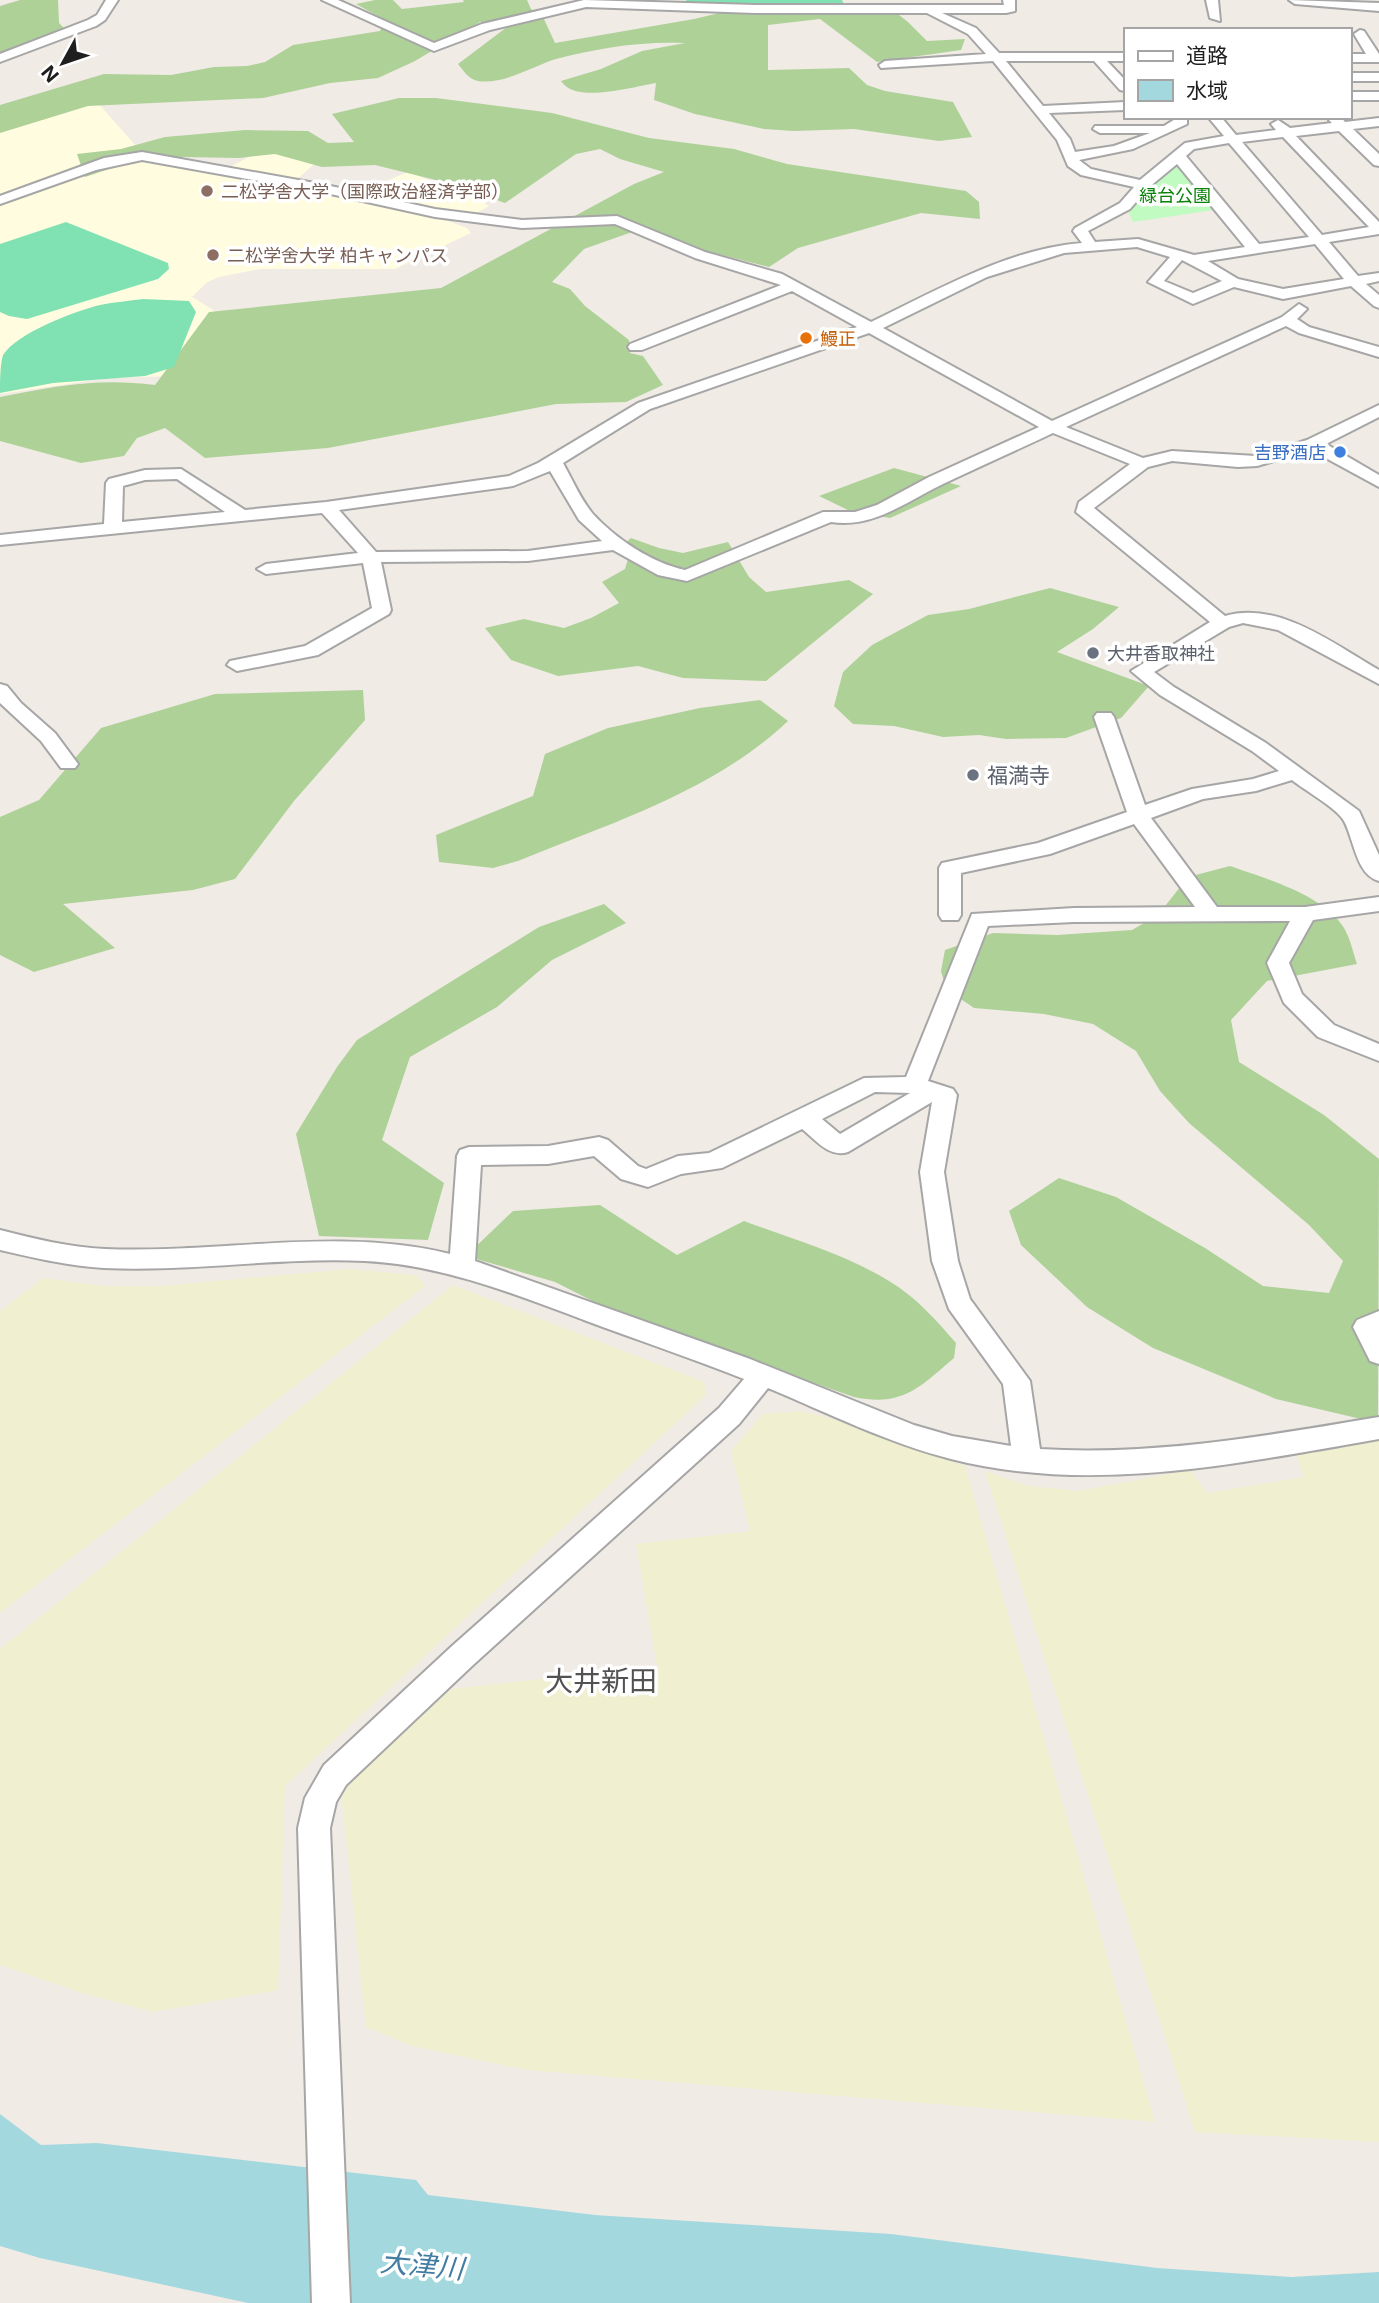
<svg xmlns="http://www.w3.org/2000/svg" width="1379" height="2303" viewBox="0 0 1379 2303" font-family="Inter,'Noto Sans JP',sans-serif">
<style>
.education{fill:#fffcdf}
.farmland{fill:#f0efd0}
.forest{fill:#aed198}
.park{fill:#c2fbc1}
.pitch{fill:#80e2b3}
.water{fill:#a4d8df}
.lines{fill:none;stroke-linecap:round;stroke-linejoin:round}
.minor-casing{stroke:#a6a6a6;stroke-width:4}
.minor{fill:#fff;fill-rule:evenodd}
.education-dot{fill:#8d6e63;stroke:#fff;stroke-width:2.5}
.food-dot{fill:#e8710a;stroke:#fff;stroke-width:2.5}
.shop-dot{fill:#3f7fe0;stroke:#fff;stroke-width:2.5}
.worship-dot{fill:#6b7280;stroke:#fff;stroke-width:2.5}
.labels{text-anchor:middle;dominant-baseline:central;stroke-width:7;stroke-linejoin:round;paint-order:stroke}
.far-education-label{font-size:18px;fill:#785e54;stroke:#fff;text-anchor:start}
.far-park-label{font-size:18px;fill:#098307;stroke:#fff}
.far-food-label{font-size:18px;fill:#c56008;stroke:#fff;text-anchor:start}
.far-shop-label{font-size:18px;fill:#366cbe;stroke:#fff;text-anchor:end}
.far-worship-label{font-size:18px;fill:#5b616d;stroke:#fff;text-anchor:start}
.worship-label{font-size:21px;fill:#5b616d;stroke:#fff;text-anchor:start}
.near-neighbourhood-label{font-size:28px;fill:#525252;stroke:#fff}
.near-water-label{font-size:28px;font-style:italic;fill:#427ca3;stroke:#fff}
</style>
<rect width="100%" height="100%" fill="#f0ebe5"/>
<path class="education" d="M98,103l45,51 81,16 42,-22 53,12 -23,20 85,18 15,-8 -20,-5 32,-13 71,27 10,7 -24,14 -25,-2 27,10 4,5 -76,36h-135l-41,8 -13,6 -14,14 26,16 -42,63 -67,2 -109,16v-269z"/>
<path class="farmland" d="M349,1269l67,6 9,11 -425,327v-302l43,-33 61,8h56z
M453,1285l251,97 2,13 -421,391 -7,204 -125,22 -71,-19 -82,-28v-316z
M800,1411l67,16 98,39 190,656 -628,-52 -115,-24 -46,-19 -25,-236 103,-101 213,-24 -21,-122 114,-13 -19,-80 32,-37z
M1379,1437v705l-184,-10 -210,-661 43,15 50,5 112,-21 17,23 97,-16 -9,-27z"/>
<path class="forest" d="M20,0h38l1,23 7,7 -66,28v-52z
M375,0h18l9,9 62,-7 -1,-2h64l4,9 12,8 12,26 139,-24 38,-9 158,-2 18,14 19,19 38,-2 -4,11 -84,12 -57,-43 -52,6v45l81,-2 18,17 18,6 68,11 19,35 -33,4 -85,-12 -60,2 -30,-2 -69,-15 -41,-14 2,-17c-24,4 -81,21 -95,-2l40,-12 41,-18 43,-8c-44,-2 -87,5 -129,16 -23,7 -53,26 -78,22 -10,-2 -14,-10 -20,-17l57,-43 -35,1 -65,39 -37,17 -48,5 -67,15 -175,8 -88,27v-28l104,-31 67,1 43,-8 33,-1 18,-4 28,-17 87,-14 5,-11 -29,-16z
M399,98h37l116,15 97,25 85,11 53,15 179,27 13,11 1,17 -59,-6 -123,35 -29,19 -137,-35 -48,17 -32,33 18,7 15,17 44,34 1,13 13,3 20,29 -37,17 -70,2 -228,44 -123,10 -40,-30 -28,10 -13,18 -43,7 -81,-22v-44c57,-11 97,-19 155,-12l54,-73 232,-24 193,-104 30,-12 -44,-13 -20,-10 -24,5 -71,49 -53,-19 -77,-19 -53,2 -47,-13 -36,4 -57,-1 -49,4 -48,16 -8,-23 44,-5 44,-12 80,-7 63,1 20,12 26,-1 -22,-28z
M894,468l67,18 -71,32 -38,-6 -33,-16z
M631,538l28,10 24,5 45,-11 21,35 17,15 83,-12 24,14 -107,87 -83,-3 -45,-12 -80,10 -47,-16 -26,-32 39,-9 40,9 27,-10 28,-15 -17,-21 23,-13 3,-10 -12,-8z
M1050,588l69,19 -26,22 -36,23 92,34 -28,32 -55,20 -60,1 -27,-4 -36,2 -49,-11 -41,-2 -19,-18 9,-34 29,-27 56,-30 41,-6z
M363,690l2,30 -71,81 -59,78 -42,11 -130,14 52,44 -81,24 -34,-17v-138l39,-17 62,-72 114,-34z
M760,700l28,21c-74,70 -177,102 -270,140l-25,7 -54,-6 -3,-27 97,-39 12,-42 63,-26 92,-20z
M1230,866c34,12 95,29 114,62 6,10 9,24 13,36l-90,17 -36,39 8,42 85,53 55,44 -1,264 -102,-24 -123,-51 -66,-41 -66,-62 -12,-34 50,-33 57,19 89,51 58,38 66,7 14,-32 -34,-36 -120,-102 -29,-32 -24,-40 -43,-27 -49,-10 -70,-6 -28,-19 -5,-18 4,-21 48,-17 64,2 75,-5 26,-15 30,-38z
M604,904l22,19 -74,37 -55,47 -87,50 -28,83 62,43 -16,57 -109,-4 -23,-102 41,-67 20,-27 182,-113z
M600,1205l77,50 67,-34c48,18 101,33 145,60 27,16 47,39 67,62l-2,15c-35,30 -52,49 -100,39l-236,-83 -63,-32 -89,-26 47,-45z"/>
<path class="park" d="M1179,165l35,45 -81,12 -5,-11 22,-24z"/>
<path class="pitch" d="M686,0h156l2,5 -156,1z
M66,222l102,41 1,6 -11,10 -131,40 -18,-3 -9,-4v-68z
M143,299l46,2 7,11 -22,55 -29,9 -92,7 -53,10c0,-11 0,-28 3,-38 14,-22 72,-44 97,-50 14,-3 29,-4 43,-6z"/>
<path class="water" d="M0,2114l41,31 56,-2 319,37 12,15 167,20 296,19 266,34 134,9 88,-5v31h-1131l-208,-45 -40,-12z"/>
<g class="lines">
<g class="minor-casing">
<path id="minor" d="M106,0h12l-13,20 -9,6 -96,36v-8l88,-34 9,-5z
M322,0h16l96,43 48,-19 102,-24 171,5h249l-1,-5h12v11l-9,2h-64l34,15 23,25h126v8h-18l18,19v11l-5,-1 -26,-29h-88l37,45 82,-4v8l-76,3 21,26 5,13 39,-6 36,-13h-50l-7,-4 2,-3h69l13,-8h10v6l-54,25 -54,11 12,9 49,11 45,-37 39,-7 -16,-19h13l15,18 40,-5 -5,-6 7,-4 12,8 42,-5 -3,-3 2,-3h10l4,5 34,-4v8l-26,3 26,25v12l-5,-1 -35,-34 -43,5 83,86v12l-50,8 29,34 21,-3v8l-13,3 13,11v13l-5,-2 -23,-20 -68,13 -49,-12 -41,17 -45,-22 22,-25 -33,-10 -73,6 -77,24 -104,51 169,93 230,-104 17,-13 8,5 -10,10 12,8 70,20v10l-80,-24 -13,-7 -220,101 77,31 29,-7 84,5 51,-16 72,-35v12l-53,27 53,31v12l-68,-37 -54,16 -19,1 -66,-6 -24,6 -54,41 131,108c53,-16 110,29 154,54v14l-101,-54 -35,-7 -14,4 -75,45 20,15 92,56 93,68 20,44v26c-23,-6 -25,-42 -35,-60 -7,-13 -40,-31 -52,-41l-36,11 -53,8 -52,19 66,89h88l74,-10v14l-66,9 -24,43 13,31 32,31 45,19v17l-61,-24 -34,-34 -17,-40 23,-42 -216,1 -86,4 -60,155 25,8 4,6 -13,77 14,89 12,38 60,82 10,68c114,7 226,-13 339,-32v22c-139,24 -287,56 -428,20 -63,-16 -123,-46 -183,-71l-29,36 -266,241 -127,120 -10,17 -6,26 20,475h-38l-14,-475 7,-30 19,-33 127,-118 268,-239 25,-29c-53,-21 -106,-39 -160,-59 -72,-27 -142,-55 -219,-59 -87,-4 -174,11 -261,7 -35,-2 -69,-10 -104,-18v-20c35,9 69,17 105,19 115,5 232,-23 345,5l7,-98 3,-6 9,-3 79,-1 51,-9 9,3 30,26 8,3 32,-13 31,-3 155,-75 42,-1 66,-163 102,-6 121,-1 -61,-83 -84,30 -89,19v42l-3,5h-16l-3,-5v-47l3,-5 96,-20 89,-31 -33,-95 3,-4h14l3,4 31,88 47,-16 61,-10 26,-8 -27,-20 -92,-56 -29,-24 79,-49 -134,-110 3,-10 51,-38 -77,-31c-36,17 -72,33 -108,50 -37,17 -71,46 -114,39l-144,59 -29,-6 -45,-25 -85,11 -147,1 10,48 -2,4 -71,41 -81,16 -10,-6 3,-4 75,-15 67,-38 -9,-45 -97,11 -9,-5 9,-5 92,-11 -36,-40 -322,32v-10l104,-11 2,-41 3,-4 36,-9 36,-1 64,41 81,-8 183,-26 29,-13 100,-60 219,-76 -65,-36 -150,59h-12l-2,-3 2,-3 151,-59 -86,-27 -80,-34 -93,4 -87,-11 -109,-24 -184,-33 -46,10 -96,34v-8l104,-38 38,-6 184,33 109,24 87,11 95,-4 88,36 77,22 89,48c67,-32 136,-73 211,-79l-9,-12 2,-3 45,-25 14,-16 -53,-12 -13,-9 -11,-26 -64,-79 -112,7 -2,-3 6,-4 101,-7 -18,-20 -41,-21h-172l-169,-6 -96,23 -56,21zM1283,137l86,90 -47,8 -80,-93zM1229,143l80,94 -50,7 -73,-88 8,-7zM1177,164l68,83 -51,8 -56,-16 -43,3 -7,-11 42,-22 18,-21zM1315,244l29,35 -61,10 -45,-10 -30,-18zM1182,260l40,21 -29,12 -29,-12zM869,333l170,94 -110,50 -52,28 -22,7h-32l-138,58c-33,-7 -69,-31 -92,-56 -12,-14 -21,-35 -30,-51l87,-54zM550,471l29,49 23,21 -74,10 -152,1 -37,-42 174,-24zM177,479l48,33 -103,10 1,-36 22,-6zM875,1092l35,1 -70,41 -18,-15zM932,1102l-12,70 12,89 17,48 54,75 8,62 -59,-10 -38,-11 -164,-66 -275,-98 6,-96 67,-1 46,-8 27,23 27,8 33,-13 41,-6 80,-39c14,11 27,29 46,23z
M1206,0h12l2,21 -10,-3z
M1289,0l90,3v8l-84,-7z
M1360,30l4,1 15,23v8h-30v-8h17l-12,-20z
M1349,73h30v8h-30z
M1349,92h30v8h-30z
M0,684l7,2 14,17 34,30 23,31 -3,4h-14l-20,-27 -41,-38z
M1379,1311v53l-9,-3 -17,-34 4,-7z"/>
</g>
<use href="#minor" class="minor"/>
</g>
<g class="education-dot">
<circle cx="207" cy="191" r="7"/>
<circle cx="213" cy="255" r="7"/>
</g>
<circle class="food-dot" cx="806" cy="338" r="7"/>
<circle class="shop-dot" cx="1340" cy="452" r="7"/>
<g class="worship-dot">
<circle cx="1093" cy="653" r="7"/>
<circle cx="973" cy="775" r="7"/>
</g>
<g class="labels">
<g class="far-education-label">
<text x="221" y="191">二松学舎大学（国際政治経済学部）</text>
<text x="227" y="255">二松学舍大学 柏キャンパス</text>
</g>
<g class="far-park-label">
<text x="1175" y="195">緑台公園</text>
</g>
<g class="far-food-label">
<text x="820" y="338">鰻正</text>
</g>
<g class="far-shop-label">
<text x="1326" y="452">吉野酒店</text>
</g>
<g class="far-worship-label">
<text x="1107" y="653">大井香取神社</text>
</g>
<g class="worship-label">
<text x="987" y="775">福満寺</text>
</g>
<g class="near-neighbourhood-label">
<text x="601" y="1681">大井新田</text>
</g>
<g class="near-water-label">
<text transform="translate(422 2265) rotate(5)">大津川</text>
</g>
</g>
<rect x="1124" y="28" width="228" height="91" fill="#ffffff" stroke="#a5a5a5" stroke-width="2"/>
<rect x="1138" y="51" width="35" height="10" fill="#ffffff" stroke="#a5a5a5" stroke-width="2"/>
<text x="1186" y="63" font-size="21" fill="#1f1f1f">道路</text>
<rect x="1138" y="80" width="35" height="21" fill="#a4d8df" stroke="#a5a5a5" stroke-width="2"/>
<text x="1186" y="98" font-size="21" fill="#1f1f1f">水域</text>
<g transform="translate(63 63) rotate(230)" stroke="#ffffff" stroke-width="5" paint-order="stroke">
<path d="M0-5L12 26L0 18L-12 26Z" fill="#1f1f1f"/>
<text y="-10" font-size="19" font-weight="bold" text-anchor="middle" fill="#1f1f1f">N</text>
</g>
</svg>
